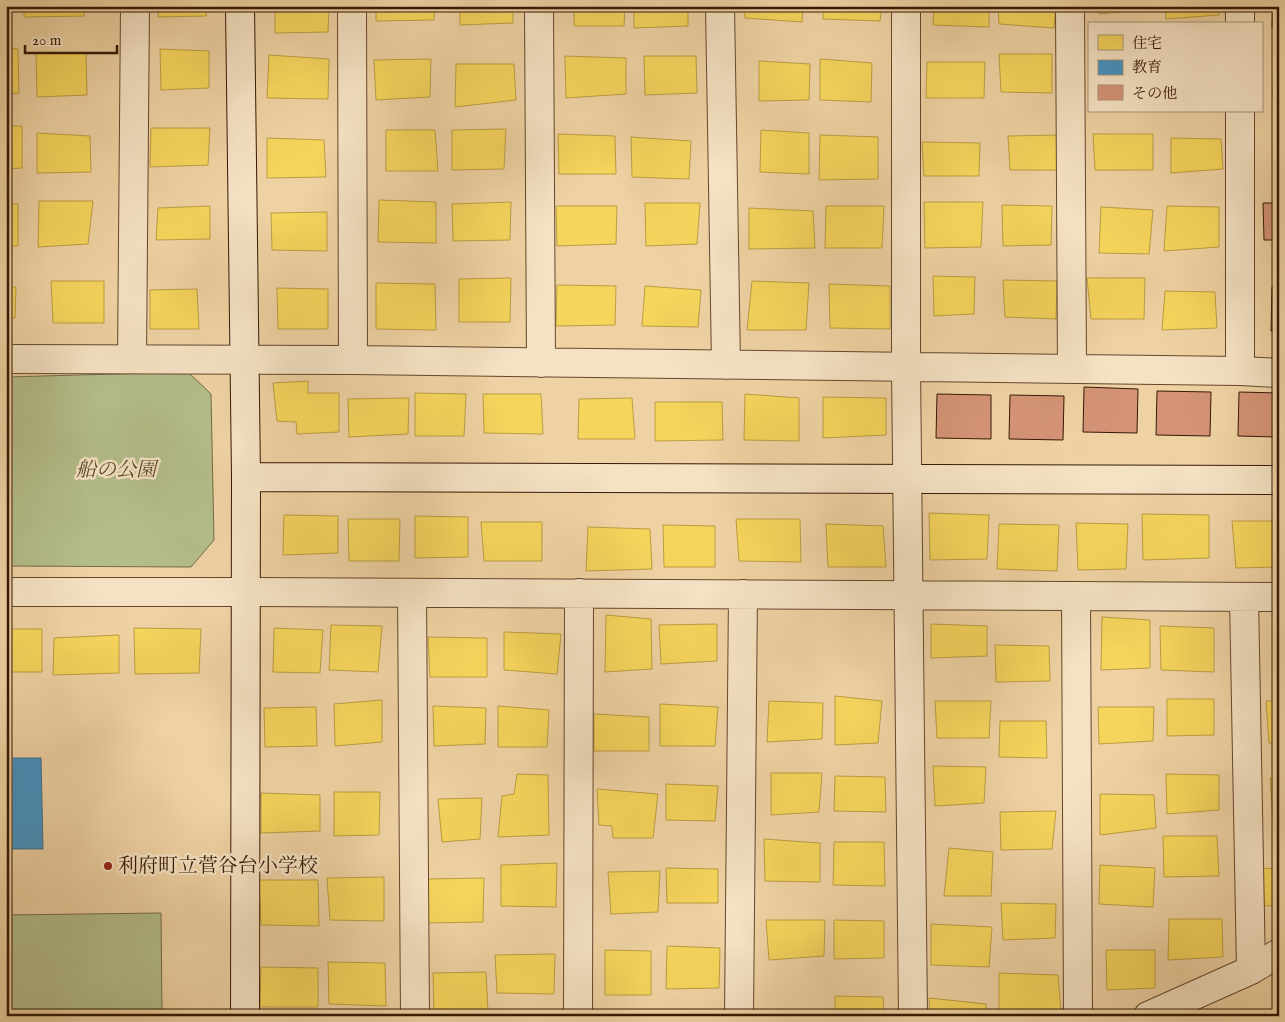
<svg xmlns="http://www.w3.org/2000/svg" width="1285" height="1022" viewBox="0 0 1285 1022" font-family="'IM FELL English','Noto Serif JP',serif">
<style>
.green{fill:#b3bd8a;stroke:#746b48}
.homes{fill:#f6d55c;stroke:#bc9d42}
.schools{fill:#4393c3;stroke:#3f6e8a}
.building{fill:#d49376;stroke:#351905}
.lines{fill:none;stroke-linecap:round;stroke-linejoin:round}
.street-casing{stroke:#64472c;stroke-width:30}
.secondary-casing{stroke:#351905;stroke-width:30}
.street{stroke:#f5e2c3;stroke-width:28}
.secondary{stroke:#f5e2c3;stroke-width:28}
.poi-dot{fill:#8f2418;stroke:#f5e2c3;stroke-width:2}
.labels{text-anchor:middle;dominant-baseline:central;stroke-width:5;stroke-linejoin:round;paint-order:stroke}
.park-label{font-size:20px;font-style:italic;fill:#5b4a2d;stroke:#f5e2c3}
.poi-label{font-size:20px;fill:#351905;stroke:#f5e2c3;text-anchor:start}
</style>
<rect width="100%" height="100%" fill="#efd2a3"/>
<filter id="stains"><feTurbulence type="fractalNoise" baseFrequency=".004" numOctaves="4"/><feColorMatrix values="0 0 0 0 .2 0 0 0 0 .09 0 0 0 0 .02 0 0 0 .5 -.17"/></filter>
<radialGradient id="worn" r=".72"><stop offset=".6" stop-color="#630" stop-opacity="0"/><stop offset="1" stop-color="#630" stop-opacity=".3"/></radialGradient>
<path class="green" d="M188,372l23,22 3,146 -23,27 -185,-1v-189z
M161,913l1,103h-156v-101z"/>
<path class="homes" d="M24,6h60v10l-60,1z
M159,6h48l-1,10 -48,1z
M275,6h54l-1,26 -53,1z
M376,6h59l-1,14 -58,1z
M460,6h53v17l-53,2z
M574,6h51l-1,20h-50z
M634,6h54v20l-54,2z
M744,6h59l-1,16 -57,-4z
M823,6h59l-2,15 -57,-2z
M934,6h55v21l-56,-2z
M998,6h58l-2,22 -55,-4z
M1099,6h51v3l-51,5z
M1165,6h54v9l-53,4z
M6,48l12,1 1,44 -13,1z
M160,49l49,2v37l-48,2z
M36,53h50l1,42 -50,2z
M999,54h53v39l-51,-1z
M269,55l60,4 -1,40 -61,-1z
M565,56l61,2v36l-60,4z
M644,56h52l1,37 -52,2z
M431,59l-1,38 -54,3 -2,-40z
M820,59l52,4 -1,39 -51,-2z
M759,61l51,3 -1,36 -50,1z
M927,62h58l-1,36h-58z
M456,64h58l2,36 -61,7z
M6,126h16v42l-16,1z
M151,128h59l-2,37 -58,2z
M506,129l-2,40 -52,1v-40z
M386,130h49l3,41h-52z
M761,130l48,3v41l-49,-2z
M37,133l53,3 1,36 -54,1z
M558,134l57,2 1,38h-57z
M1093,134h60v36h-58z
M820,135l58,2v42l-59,1z
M1059,135l2,35h-51l-2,-34z
M631,137l60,4 -2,38 -57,-2z
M267,138l57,2 2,37 -59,1z
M1171,138l50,1 2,30 -52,4z
M922,142l58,1 -1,33h-55z
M379,200l57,2v41l-58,-1z
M39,201h54l-5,43 -50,3z
M511,202l-1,38 -57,1 -1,-37z
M924,202h59l-2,45 -56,1z
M645,203h55l-3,41 -51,2z
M6,204h12v42h-12z
M1002,205l50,1 -1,39 -48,1z
M210,206v33l-54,1 2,-32z
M556,206h61l-1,38 -59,2z
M826,206h58l-2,42h-57z
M1167,206l52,1v40l-55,4z
M1101,207l52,3 -4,44 -50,-1z
M749,208l64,3 2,37 -66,1z
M327,212v39l-55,-1 -1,-37z
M933,276l42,1 -1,37 -40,2z
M511,278l-1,44h-51v-43z
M1087,278h58l-1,41h-53z
M1003,280l54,1 -1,38 -51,-2z
M51,281h53v42h-51z
M752,281l57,2 -3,47h-59z
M376,283l59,1 1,46 -60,-1z
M829,284l61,2v43l-60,-1z
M557,285l59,1 -1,39 -59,1z
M645,286l56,4 -3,37 -56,-1z
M6,287h10l-1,31h-9z
M277,288l51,1v40h-50z
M197,289l2,40h-49v-39z
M1165,291l50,1 2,36 -55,2z
M308,381v12h31v39l-42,2 -1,-12 -19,-1 -4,-38z
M415,393l51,1 -2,42h-49z
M483,394h58l2,40 -59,-1z
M745,394l54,4v43l-55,-1z
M823,397l63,1v37l-63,3z
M409,398l-1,36 -59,3 -1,-38z
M632,398l3,41h-57l1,-40z
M655,402h67l1,38 -68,1z
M929,513l60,2 -2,44 -57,1z
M1142,514l67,1v43l-66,2z
M284,515l54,1v37l-55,2z
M415,516l53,1v40l-53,1z
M348,519h52l-1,42h-50z
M736,519h64l1,43 -62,-1z
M1232,521h47v46l-43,1z
M481,522h61v39h-58z
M1076,523l52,1 -2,45 -48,1z
M826,524l57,2 3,41h-58z
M999,524l60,1 -2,46 -60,-2z
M663,525l52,1v41h-51z
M588,527l62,2 2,40 -66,2z
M606,615l45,4 1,50 -47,3z
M1102,617l48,3v48l-49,2z
M1274,623l5,1v42z
M717,624v37l-56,3 -2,-39z
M931,624l56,2v30l-56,2z
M331,625l51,1 -4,46 -49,-2z
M1160,626l54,2v44l-53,-2z
M134,628l67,1 -2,44 -64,1z
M274,628l49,2 -3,43 -47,-1z
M6,629h36v43h-36z
M504,632l57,2 -4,40 -53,-4z
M119,635v38l-66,2 1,-37z
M428,637l59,1v39h-57z
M995,645l54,1 1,35 -54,1z
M835,696l47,5 -4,42 -43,2z
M1167,699h47v36l-47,1z
M382,700v42l-47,4 -1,-42z
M769,701l54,2 -1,36 -55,3z
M935,701h56l-2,37h-52z
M1266,701h13v42h-10z
M660,704l58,3 -3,39h-55z
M433,706l53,2 -1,36 -51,2z
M498,706l51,4 -2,37h-49z
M316,707l1,39 -52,1 -1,-39z
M1098,707h56l-1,34 -54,3z
M594,714l55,3v34h-55z
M1000,721h46l1,37 -48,-1z
M933,766l53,1 -2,36 -49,3z
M771,773h51l-3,39 -48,3z
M517,774l31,1 1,60 -51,2 4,-41 12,-2z
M1166,774l53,1v35l-52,4z
M835,776l50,1 1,35 -52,-1z
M1270,778h9v43l-6,-1z
M666,784l52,2 -3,35 -49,-1z
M597,789l61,5 -5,44h-40l-1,-12 -13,-1z
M334,792h46l-1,43 -45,1z
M261,793l59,2v36l-59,2z
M1100,794l54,1 2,33 -56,7z
M482,798l-2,41 -38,3 -4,-43z
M1056,811l-4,38 -51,1 -1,-38z
M1163,836h54l2,40 -55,1z
M764,839l56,4v39l-55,-1z
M834,842h50l1,44 -52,-1z
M949,848l44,4 -2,44h-47z
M557,863l-1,44 -55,-1v-41z
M1100,865l55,3 -2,39 -54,-3z
M666,868l52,1v34h-51z
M1261,868l18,1v36l-15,1z
M660,871l-2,41 -47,2 -3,-42z
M384,877v44l-54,-1 -3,-42z
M484,878l-1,44 -56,1v-44z
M259,880h59l1,46 -58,-1z
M1001,903l55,1 -1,34 -52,2z
M1169,919h53l1,38 -55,3z
M766,920h59l-1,36 -55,4z
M834,920l50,1v37l-50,1z
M931,924l61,3 -3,40 -58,-2z
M667,946l53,2 -1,40 -53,1z
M605,950l46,1v44h-46z
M1106,950h49v38l-48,2z
M555,954l-1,40 -57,-1 -2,-38z
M328,962l57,1 1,43 -57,-2z
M261,967l57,1v39h-58z
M486,972l2,39 -54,3 -1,-41z
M999,973l59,2 3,36 -62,3z
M835,996l48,1 1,19h-49z
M929,998l57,6 1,12h-57z
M759,1012l58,1v3h-58z"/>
<path class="schools" d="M6,758h35l2,91h-37z"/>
<path class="building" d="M1273,6h6v21h-7z
M1274,54h5v44h-6z
M1277,131h2v49h-3z
M1263,203h16v37h-15z
M1272,287h7v44h-8z
M1084,387l54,2 -1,44 -54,-1z
M1157,391l54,1 -1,44 -54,-1z
M1239,392l40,1v44l-41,-1z
M937,394l54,1v44l-55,-1z
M1010,395l54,1 -1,44 -54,-1z"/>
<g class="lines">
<g class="street-casing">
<path id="street" d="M352,6l1,354
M539,6l2,357
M720,6l6,359
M906,6v361l7,649
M1070,6l2,363
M1240,6v18
M1240,111v260
M6,359l347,1 887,11 39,2
M132,359l3,-353
M6,592h240l1033,5
M412,593l3,423
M1076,596l2,420
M1244,597l7,373
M578,1016l1,-423
M739,1016l4,-422
M1148,1016l103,-46 28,-17"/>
</g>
<g class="secondary-casing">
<path id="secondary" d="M240,6l6,471 -1,539
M246,477l1033,3"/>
</g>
<use href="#street" class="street"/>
<use href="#secondary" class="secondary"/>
</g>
<circle class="poi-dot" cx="108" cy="866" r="5"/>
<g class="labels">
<g class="park-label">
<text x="116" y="470">船の公園</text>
</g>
<g class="poi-label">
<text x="118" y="866">利府町立菅谷台小学校</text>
</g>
</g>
<rect width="1285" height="1022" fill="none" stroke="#efd2a3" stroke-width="25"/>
<rect x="8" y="8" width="1270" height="1007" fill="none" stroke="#351905" stroke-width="2.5"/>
<rect x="12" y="12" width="1260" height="997" fill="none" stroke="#351905"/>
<rect x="1088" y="22" width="175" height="90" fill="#f5e2c3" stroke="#a89277"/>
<rect x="1098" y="35" width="25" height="15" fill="#f6d55c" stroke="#a89277"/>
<text x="1132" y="48" font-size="15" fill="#351905">住宅</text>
<rect x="1098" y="60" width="25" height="15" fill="#4393c3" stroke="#a89277"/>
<text x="1132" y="72" font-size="15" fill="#351905">教育</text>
<rect x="1098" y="85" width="25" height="15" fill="#d49376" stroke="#a89277"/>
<text x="1132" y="98" font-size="15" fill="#351905">その他</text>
<path d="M25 45v8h92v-8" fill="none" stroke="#351905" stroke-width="2.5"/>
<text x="32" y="45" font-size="15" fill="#351905" stroke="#f5e2c3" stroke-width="4" paint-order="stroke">20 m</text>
<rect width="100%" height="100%" filter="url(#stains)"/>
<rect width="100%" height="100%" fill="url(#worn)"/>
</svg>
